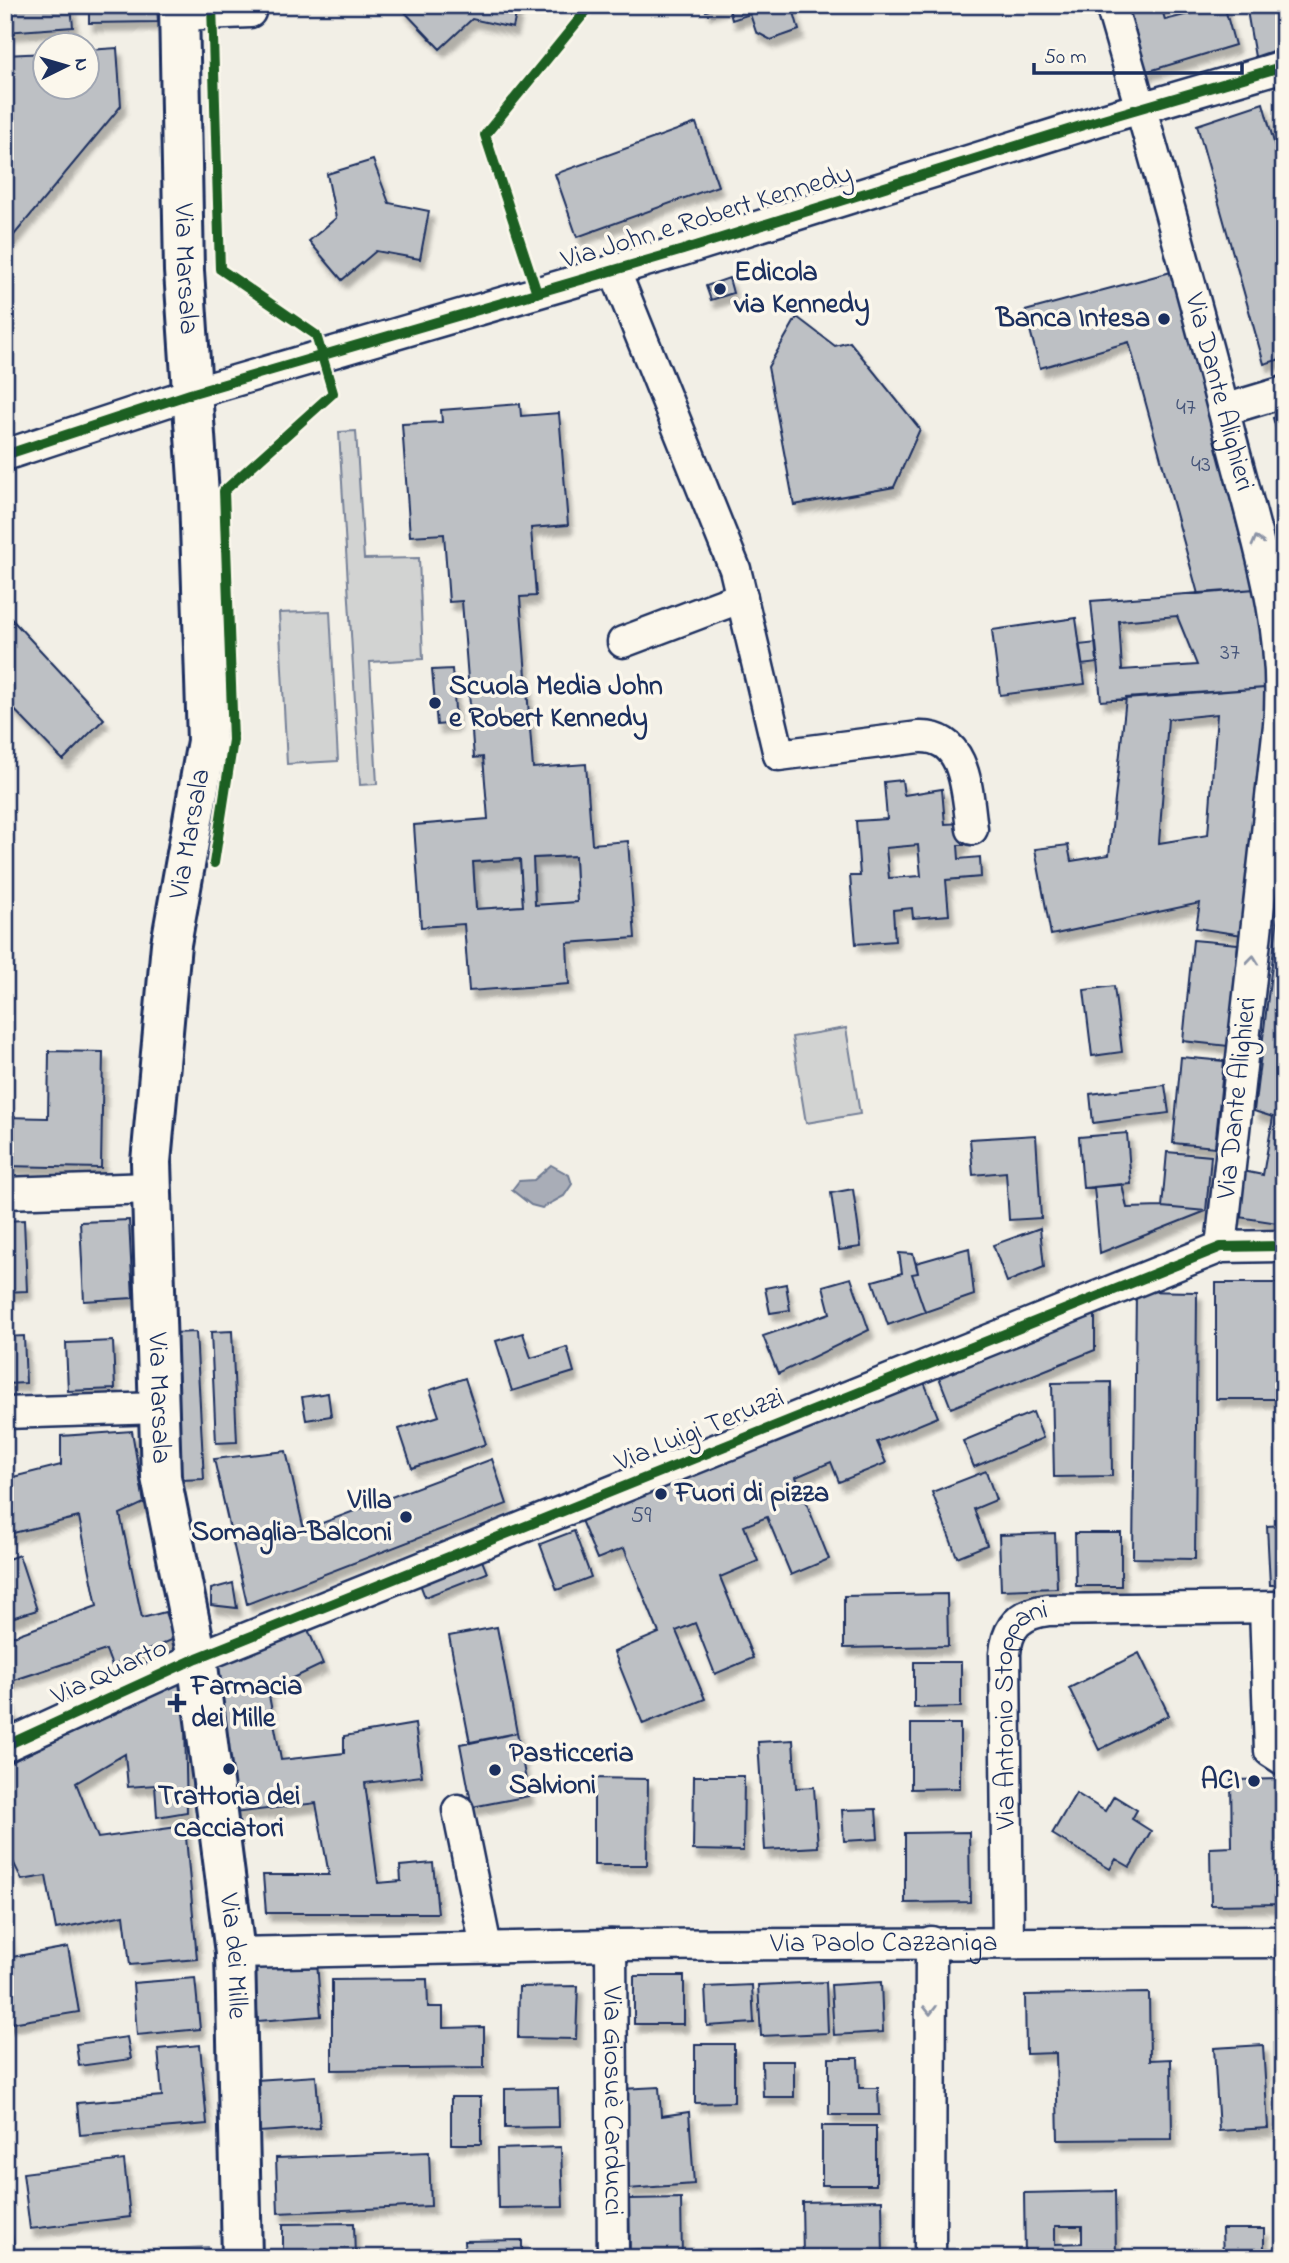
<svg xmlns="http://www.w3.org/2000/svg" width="1289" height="2263" viewBox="0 0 1289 2263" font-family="'Indie Flower',sans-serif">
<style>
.green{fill:#d2d3d2;stroke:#768198;stroke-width:2}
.water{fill:#a9adb7;stroke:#707b93;stroke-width:2}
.building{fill:#bdc0c4;stroke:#1b2f5e;stroke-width:2;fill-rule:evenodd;filter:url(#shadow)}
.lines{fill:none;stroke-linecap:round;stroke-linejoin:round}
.minor-casing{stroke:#1b2f5e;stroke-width:35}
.major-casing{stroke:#1b2f5e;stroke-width:44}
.minor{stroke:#fbf7ec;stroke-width:30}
.major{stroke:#fbf7ec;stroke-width:38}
.cycleway-casing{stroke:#fbf7ec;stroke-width:15}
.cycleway{stroke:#1b5e20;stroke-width:10}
.oneway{stroke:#8b93a5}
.poi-dot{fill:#1b2f5e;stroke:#fbf7ec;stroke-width:2.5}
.labels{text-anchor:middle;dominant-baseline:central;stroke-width:7;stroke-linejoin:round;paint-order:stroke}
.number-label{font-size:24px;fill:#445378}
.street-label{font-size:28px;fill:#1b2f5e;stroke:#fbf7ec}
.poi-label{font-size:28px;font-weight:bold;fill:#1b2f5e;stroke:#fbf7ec;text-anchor:start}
</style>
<defs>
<filter id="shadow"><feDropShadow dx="4.5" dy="8" stdDeviation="2" flood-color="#0004"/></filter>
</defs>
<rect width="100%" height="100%" fill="#f2efe6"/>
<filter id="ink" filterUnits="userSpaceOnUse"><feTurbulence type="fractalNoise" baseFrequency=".0143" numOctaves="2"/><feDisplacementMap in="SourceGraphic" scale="14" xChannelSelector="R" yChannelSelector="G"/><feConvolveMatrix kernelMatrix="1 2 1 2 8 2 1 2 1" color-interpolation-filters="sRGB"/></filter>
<g filter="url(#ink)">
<path class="green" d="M356,431l8,128 55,-1 4,101 -53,3 7,122 -17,1 -21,-353z
M330,611l8,150 -51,3 -8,-151z
M575,856l2,46 -42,3 -2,-47z
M520,859l3,47 -47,3 -3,-47z
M846,1028l14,86 -54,9 -14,-86z
M5,2195l11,61 192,-9v11h-203z"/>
<path class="water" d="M551,1165l18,10 3,9 -8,12 -22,12 -11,-3 -19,-15 7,-9 15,-1z"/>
<path class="building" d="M5,5h66l2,22 -68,5z
M89,5h68l1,17 -69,1z
M407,5h111l-5,23 -41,-9 -32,30 -38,-40z
M704,5h23l-21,6z
M728,5h64l7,25 -28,10 -15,-8 -6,-18 -18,6z
M1127,5h34l4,15 59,-15 11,40 -89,27z
M1246,5h38v42l-29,10z
M117,48l4,58 -116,140v-191l41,-2v35h42v-38z
M1263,103l21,76v179l-20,6 -67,-239z
M696,123l22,63 -141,51 -22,-63z
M373,160l16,43 40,8 -9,48 -44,-8 -34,29 -33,-39 27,-23 -9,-44z
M1171,272l83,317 -56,5 -69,-252 -89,26 -15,-57z
M729,278l4,15 -22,7 -5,-14z
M797,317l38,29 15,-4 70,87 -26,58 -100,18 -26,-138z
M520,404l1,12 38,-3 9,112 -37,3 5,68 -16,1 13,171 53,-4 6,80 36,-3 7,97 -68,5 2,41 -100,7 -5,-67 -43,3 -7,-102 74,-6 -5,-62 -9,1 -12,-157 -13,1 -5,-68 -34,2 -8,-112 40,-2 -1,-12zM575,856l2,46 -42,3 -2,-47zM520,859l3,47 -47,3 -3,-47z
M1284,415v41l-11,-38z
M1254,589l23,98 -176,14 -10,-100zM1177,616l20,49 -75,5 -3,-49z
M5,612l99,107 -41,41 -58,-60z
M1076,618l9,66 -85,11 -8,-65z
M1096,643l2,20 -16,2 -3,-20z
M452,669l4,54 -19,2 -5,-55z
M1277,687l-28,249 -53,-8 4,-25 -149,32 -16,-86 33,-4 3,16 38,-6 17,-157zM1217,714l-9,121 -49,8 9,-124z
M902,780l2,15 38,-6 3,35 17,-1 2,22h-6l1,14 21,-2 1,20 -35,3 3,35 -36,3 -1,-10 -19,2 2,31 -39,3 -6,-68h10l-4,-55 31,-2 -3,-37zM918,845l3,31 -32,2 -3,-30z
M1284,866v358l-52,-8 6,-46 25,5 10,-58 -19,-6z
M1193,940l45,4 -10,102 -45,-5z
M1114,986l8,66 -30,4 -8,-66z
M49,1051l54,1 -2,116 -96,-2v-49l43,1z
M1181,1057l43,4 -9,86 -42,-4z
M1165,1085l4,28 -76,10 -3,-29z
M1127,1133l4,51 -48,4 -4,-51z
M1036,1135l5,83 -32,2 -3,-48 -33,3 -3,-36z
M1167,1152l44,4 -5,55 -44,-4z
M1122,1184l5,24 35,-1 44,4 -106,42 -6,-66z
M853,1189l8,58 -22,3 -8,-57z
M24,1220l3,71 -22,1v-71z
M129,1220l4,78 -49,3 -4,-79z
M1040,1228l4,39 -37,15 -14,-37z
M969,1248l5,47 -49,17 -13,-38 6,-1 -2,-10z
M899,1253l14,1 5,19 -6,1 13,38 -37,13 -15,-44 29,-8z
M851,1278l18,52 -91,44 -15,-38 67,-23 -7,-27z
M1216,1283h68v116h-68z
M786,1284l4,26 -20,3 -5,-25z
M1136,1291l61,1 -2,267 -62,-1z
M1095,1304v46l-144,58 -16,-41z
M232,1331l5,111 -21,1 -5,-111z
M196,1332l8,147 -23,1 -9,-147z
M523,1333l8,25 36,-11 7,25 -62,19 -16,-50z
M24,1336l2,47 -21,1v-47z
M113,1341l2,48 -47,2 -2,-48z
M920,1372l18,45 -61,25 9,21 -47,19 -8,-20 -35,15 33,82 -38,16 -24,-58 -23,9 14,35 -38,16 33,81 -38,16 -20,-51 -19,8 29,68 -62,25 -29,-72 45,-19 -35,-85 -27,11 -19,-46z
M465,1378l21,66 -74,24 -13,-39 40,-13 -9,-26z
M1111,1382l1,94 -58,1 -2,-94z
M328,1393l3,23 -25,4 -4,-23z
M1033,1412l10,26 -69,29 -11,-26z
M132,1431l12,72 -24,11 22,104 23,-6 9,27 -62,27 -6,-16 -101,33v-44l92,-33 -18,-89 -74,18v-56l56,-14v-29z
M286,1451l18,79 188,-71 15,45 -260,100 -33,-145z
M986,1471l10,29 -22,9 13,36 -30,12 -25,-65z
M1284,1525v60h-14l-3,-59z
M574,1531l17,46 -34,13 -17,-46z
M1055,1533l2,55 -56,2 -2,-55z
M1075,1533h46v53h-45z
M479,1553l8,20 -62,24 -8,-21z
M19,1555l18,55 -32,10v-60z
M233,1583l4,25 -26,-3v-16z
M947,1594l1,52 -104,2v-52z
M306,1625l17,39 -55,26 13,70 63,-7v-17l71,-12 7,52 -57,7 13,100 23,-2 -1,-15 33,-3 5,50h-172l-3,-38h66l-13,-72 -82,10 -23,-147z
M497,1627l20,106 -47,10 -21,-107z
M1139,1653l30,62 -70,35 -30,-62z
M914,1662h47v45l-47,1z
M184,1679l3,133 -30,5 -2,-32 -27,2 -3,-33 -49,29 22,55 87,-12 12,133 -67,6 -6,-50 -68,14 -10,-53 -24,4 -17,-35v-80z
M5,1685l11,44 -11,5z
M911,1724h49v64l-49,1z
M517,1733l12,63 -57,11 -12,-63z
M793,1740l3,48 18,-1 4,60 -53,3 -7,-108z
M694,1776h50l-1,75 -50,-1z
M594,1778l54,1 -1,86h-53z
M1284,1779v125l-73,1 -1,-57 22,-1 -1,-67z
M1076,1793l29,18 9,-15 23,14 -5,9 19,12 -21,36 -14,-8 -6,10 -58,-35z
M876,1809l2,30 -34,2 -2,-31z
M969,1832l1,70 -65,1v-70z
M5,1915l7,42 56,-10 11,65 -74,12z
M317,1961l4,55 -63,5 -5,-56z
M634,1976h50v48h-50z
M195,1978l5,51 -63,6 -4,-52z
M427,1979l1,28h15v21l41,-1v41l-152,2v-90z
M826,1982l2,51 -67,3 -3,-51z
M881,1982l2,50 -49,3 -3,-50z
M752,1985l2,38 -47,3 -2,-39z
M578,1986l-2,53 -58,-1 1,-51z
M1149,1993l1,67 21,-1 1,80 -114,1 -2,-87 -30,1 -1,-59z
M127,2037l4,22 -52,7 -3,-22z
M695,2044h39v58l-39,1z
M200,2045l7,79 -127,11 -3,-32 85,-7 -4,-47z
M1263,2045l5,83 -49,3 -5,-83z
M829,2058h29l1,30h19l1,27h-50z
M762,2061h32v36h-31z
M316,2076l4,52 -61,4 -3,-52z
M659,2087l2,29 28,-4 5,72 -66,5 -7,-100z
M558,2088l1,39 -54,1v-39z
M451,2097h30v47h-30z
M822,2126h54v59h-54z
M561,2147l2,60 -65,1 -1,-59z
M429,2152l2,54 -153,7 -2,-55z
M124,2160l6,57 -100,12 -7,-56z
M1115,2191l1,67h-91l-1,-65zM1055,2226h27v17l-27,1z
M681,2198l1,60h-52l-1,-59z
M882,2200l1,58h-80l-1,-56z
M354,2223l1,35h-72v-34z
M1222,2229h42v29h-41z
M522,2240v18h-57l-1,-17z
M763,2249l1,9h-63l-1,-6z"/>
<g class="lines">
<g class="minor-casing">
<g id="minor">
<path id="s1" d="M1111,5c42,144 83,289 120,434 24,93 57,189 48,286l-58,522"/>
<path d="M180,15l70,-3"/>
<path d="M614,269l121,300 44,186 140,-18c49,-2 48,58 53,92"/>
<path d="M1224,410l60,-18"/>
<path d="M5,455l185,-61 493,-144 420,-131 181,-53"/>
<path d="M623,642l119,-45"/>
<path d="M5,1193l146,-5"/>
<path d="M5,1413l154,-5"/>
<path d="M1265,1608l5,143 14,9"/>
<path d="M5,1746l192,-88 1024,-411 63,-1"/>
<path d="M458,1810l28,137"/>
<path id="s2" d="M1008,1941l-3,-287c2,-28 16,-41 43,-44l236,-3"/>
<path id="s3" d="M611,1945l2,313"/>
<path id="s4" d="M235,1953l376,-8 673,-3"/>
<path d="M930,2258l1,-316"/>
</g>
</g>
<g class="major-casing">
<g id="major">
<path id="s5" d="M179,5l5,266 15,224 8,246 -36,203 -20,218 10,315 36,181 38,295 7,305"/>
</g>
</g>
<use href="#minor" class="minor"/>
<use href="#major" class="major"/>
<g class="cycleway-casing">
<path id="cycleway" d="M212,5l8,264 96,66 17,58 -109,98 9,249 -19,123
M537,293l-52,-158 106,-130
M5,455l185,-61 493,-144 420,-131 181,-53
M5,1746l192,-88 1024,-411 63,-1"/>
</g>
<use href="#cycleway" class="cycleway"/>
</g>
<defs><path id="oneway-chevron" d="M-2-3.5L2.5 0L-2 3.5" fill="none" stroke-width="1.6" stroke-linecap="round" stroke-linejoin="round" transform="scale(1.75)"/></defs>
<g class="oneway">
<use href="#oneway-chevron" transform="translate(1257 541) rotate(-105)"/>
<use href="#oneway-chevron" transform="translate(1253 960) rotate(-84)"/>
<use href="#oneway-chevron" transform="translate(930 2010) rotate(90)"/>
</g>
</g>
<g class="poi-dot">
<circle cx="720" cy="289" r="7"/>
<circle cx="1164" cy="319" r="7"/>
<circle cx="435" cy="703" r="7"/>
<circle cx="661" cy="1494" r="7"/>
<circle cx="406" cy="1517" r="7"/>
<path d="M173.5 1692.5h7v7h7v7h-7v7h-7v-7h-7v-7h7z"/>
<circle cx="229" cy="1769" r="7"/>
<circle cx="495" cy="1770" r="7"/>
<circle cx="1254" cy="1781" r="7"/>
</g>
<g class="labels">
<g class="number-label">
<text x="1186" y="408">47</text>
<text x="1201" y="465">43</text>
<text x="1230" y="653">37</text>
<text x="641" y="1516">59</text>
</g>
<g class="street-label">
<text transform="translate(707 218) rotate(-17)">Via John e Robert Kennedy</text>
<text stroke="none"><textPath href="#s5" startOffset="264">Via Marsala</textPath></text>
<text stroke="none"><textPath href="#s1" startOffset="402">Via Dante Alighieri</textPath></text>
<text transform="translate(191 834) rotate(-80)">Via Marsala</text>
<text transform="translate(1238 1098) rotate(-84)">Via Dante Alighieri</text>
<text stroke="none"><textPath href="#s5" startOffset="1398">Via Marsala</textPath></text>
<text transform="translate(700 1431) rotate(-22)">Via Luigi Teruzzi</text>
<text transform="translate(110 1673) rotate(-25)">Via Quarto</text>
<text stroke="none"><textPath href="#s2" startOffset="233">Via Antonio Stoppani</textPath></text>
<text stroke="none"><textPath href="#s4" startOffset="649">Via Paolo Cazzaniga</textPath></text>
<text stroke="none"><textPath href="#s5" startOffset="1962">Via dei Mille</textPath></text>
<text stroke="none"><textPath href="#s3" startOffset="156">Via Giosuè Carducci</textPath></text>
</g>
<g class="poi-label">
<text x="734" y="273">Edicola<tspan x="734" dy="32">via Kennedy</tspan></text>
<text x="1150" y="319" text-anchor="end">Banca Intesa</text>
<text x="449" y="687">Scuola Media John<tspan x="449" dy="32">e Robert Kennedy</tspan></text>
<text x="675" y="1494">Fuori di pizza</text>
<text x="392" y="1501" text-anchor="end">Villa<tspan x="392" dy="32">Somaglia-Balconi</tspan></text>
<text x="191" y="1687">Farmacia<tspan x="191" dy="32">dei Mille</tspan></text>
<text x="509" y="1754">Pasticceria<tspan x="509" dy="32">Salvioni</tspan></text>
<text x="1240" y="1781" text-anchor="end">ACI</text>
<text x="229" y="1797" text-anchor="middle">Trattoria dei<tspan x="229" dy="32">cacciatori</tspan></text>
</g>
</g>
<rect width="1289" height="2263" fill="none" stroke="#fbf7ec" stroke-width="28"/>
<rect x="14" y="14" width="1261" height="2235" fill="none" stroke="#1b2f5e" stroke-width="2.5" filter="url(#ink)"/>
<g transform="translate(66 66) rotate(85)"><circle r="33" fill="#fbf7ec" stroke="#a1a7b3" stroke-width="2"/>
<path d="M0-5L12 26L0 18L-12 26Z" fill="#1b2f5e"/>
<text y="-10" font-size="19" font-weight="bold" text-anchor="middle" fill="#1b2f5e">N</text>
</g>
<path d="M1034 63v10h208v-10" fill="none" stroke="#1b2f5e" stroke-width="3.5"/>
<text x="1044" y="63" font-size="21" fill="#1b2f5e" stroke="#fbf7ec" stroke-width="5" paint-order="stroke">50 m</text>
</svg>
